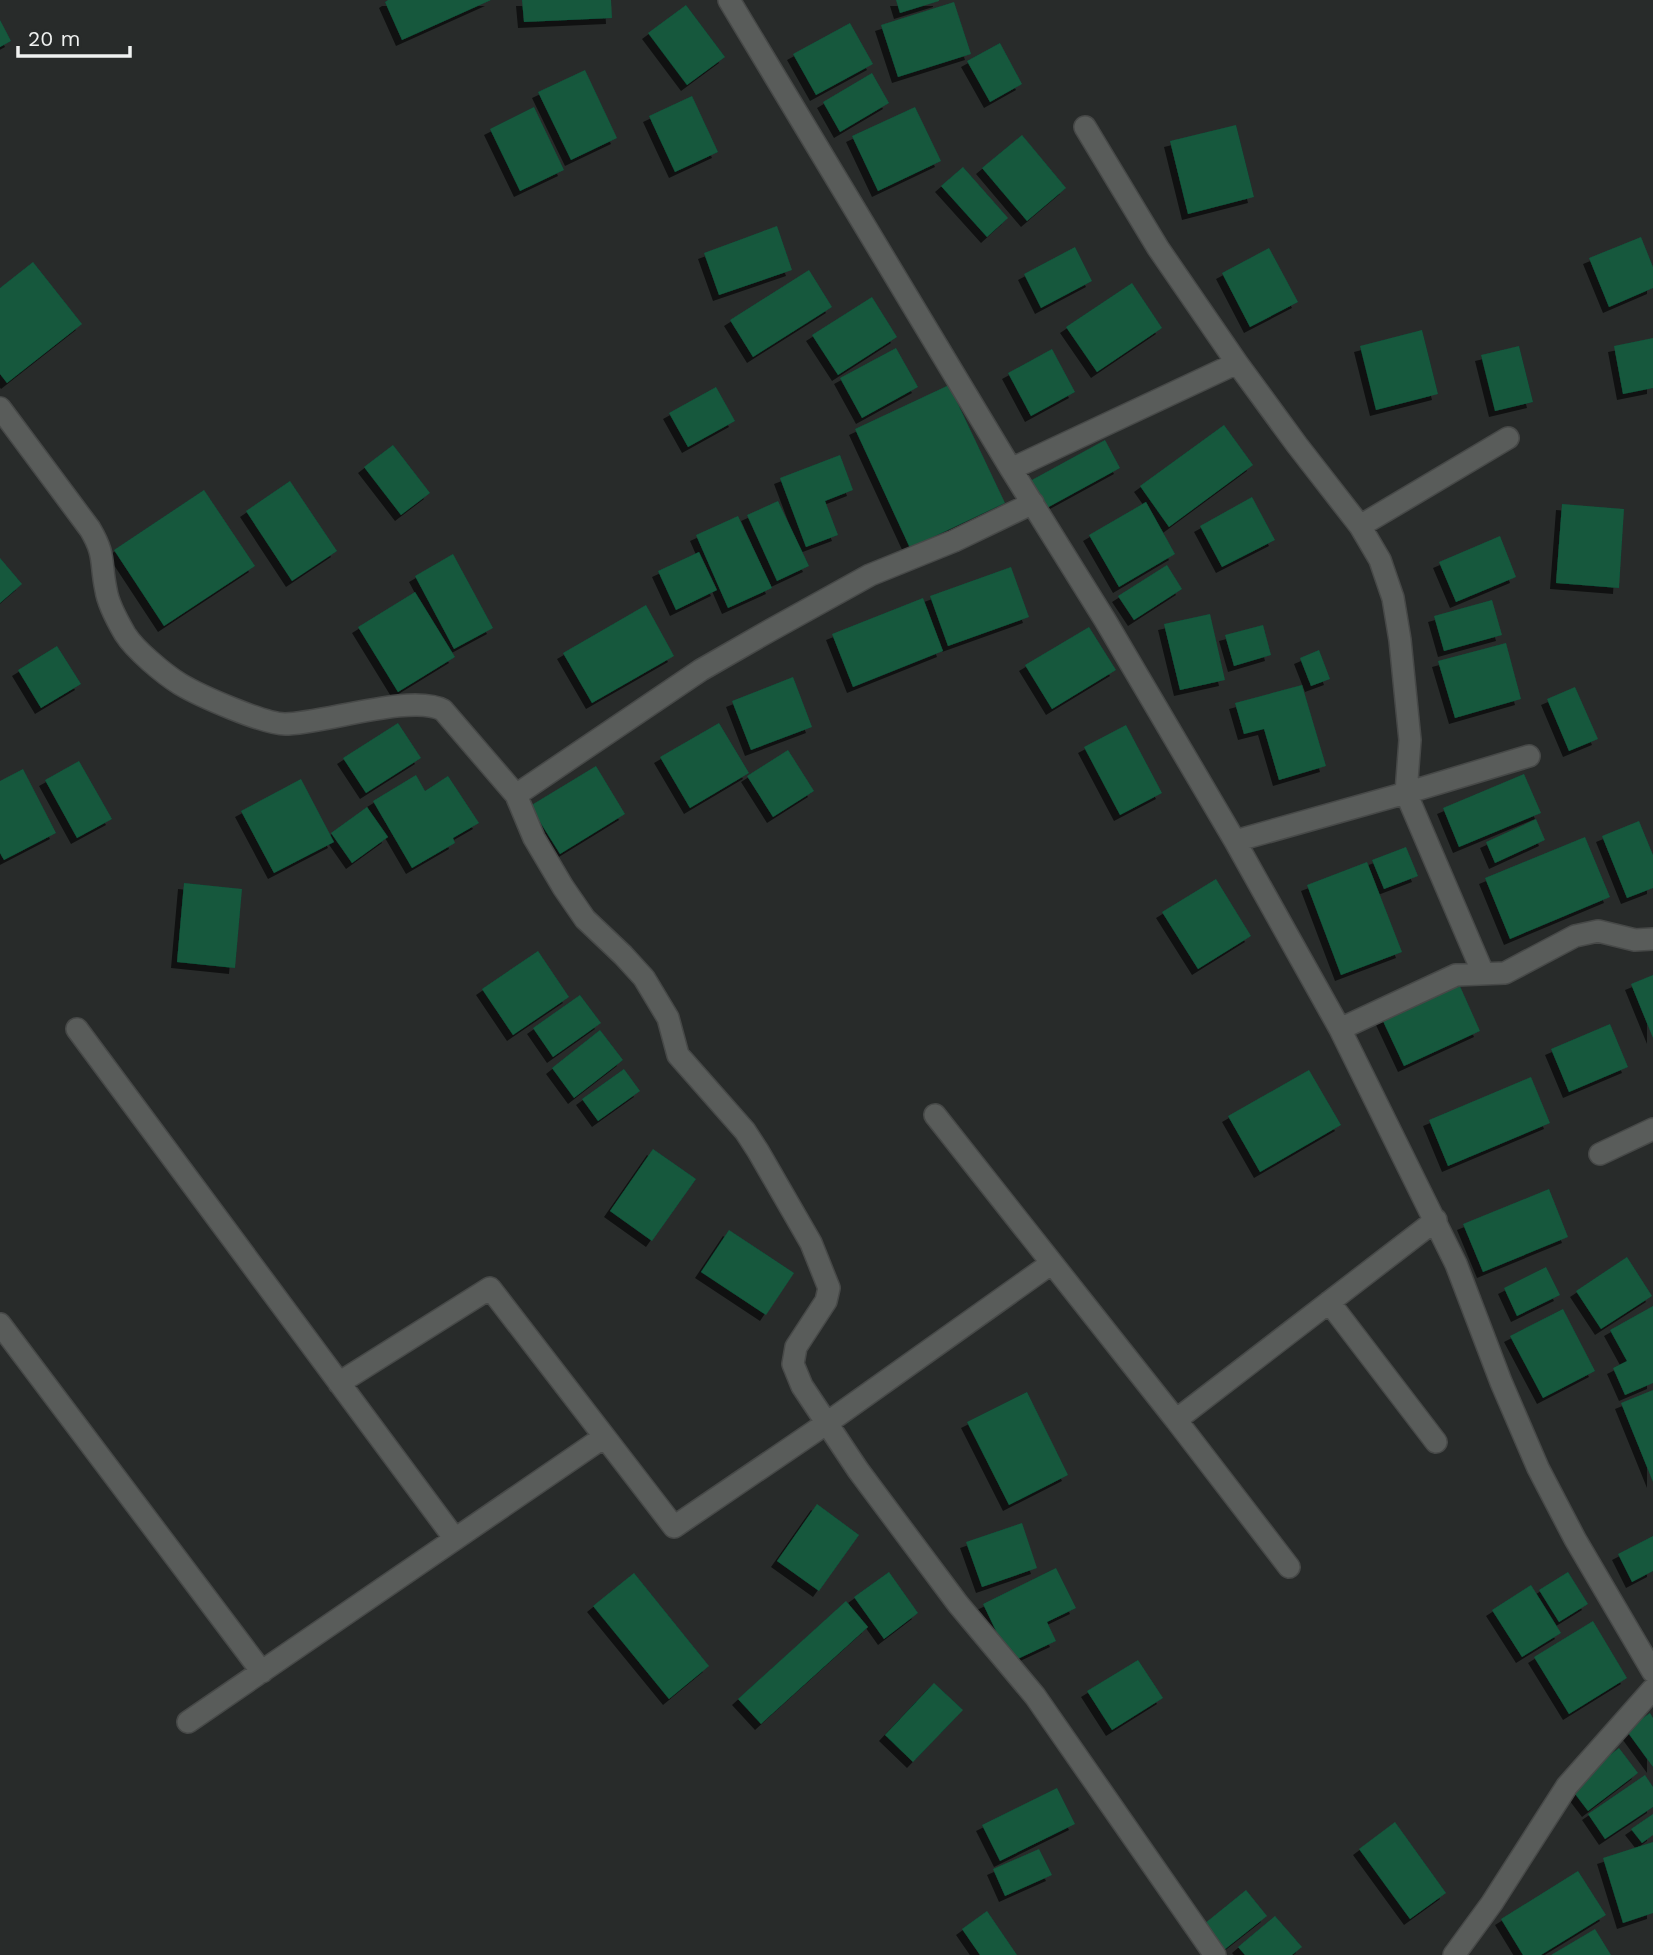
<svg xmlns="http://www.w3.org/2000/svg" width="1653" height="1955" viewBox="0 0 1653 1955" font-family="'Work Sans',sans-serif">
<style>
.building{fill:#12593e;filter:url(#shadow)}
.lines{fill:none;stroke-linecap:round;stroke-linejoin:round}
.street-casing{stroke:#474948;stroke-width:24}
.street{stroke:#595c5a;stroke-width:21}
</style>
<defs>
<filter id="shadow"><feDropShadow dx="-6" dy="6" stdDeviation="0" flood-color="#0009"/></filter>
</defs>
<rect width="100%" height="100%" fill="#282b2a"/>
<path class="building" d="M388,0h103l-89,40 -17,-38z
M522,0h89l1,18 -88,4z
M896,0h43v1l-39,12z
M954,2l17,52 -73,23 -17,-52z
M686,5l39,52 -38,28 -39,-52z
M0,20l11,21 -11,6z
M850,23l23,41 -57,31 -23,-41z
M1000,43l22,41 -32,18 -23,-41z
M585,70l32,68 -46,22 -33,-68z
M872,73l17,30 -49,29 -17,-30z
M692,96l26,56 -43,20 -26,-56z
M534,107l30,63 -44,21 -30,-62z
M915,107l26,54 -63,30 -26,-55z
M1236,125l18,72 -66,17 -18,-73z
M1022,135l44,53 -39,33 -45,-53z
M963,167l45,51 -21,19 -46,-51z
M777,226l15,44 -73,25 -15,-42z
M1641,237l12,30v21l-44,19 -20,-49z
M1075,247l17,34 -51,27 -17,-34z
M1269,248l29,54 -48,25 -28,-54z
M33,262l49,62 -75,59 -7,-9v-86z
M809,270l23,37 -79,50 -23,-37z
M1132,283l30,45 -65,44 -31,-45z
M872,297l25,40 -59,38 -26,-40z
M1422,330l16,64 -62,16 -16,-64z
M1653,338v50l-30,6 -9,-48z
M1519,346l14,56 -38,9 -14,-56z
M896,348l22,39 -56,31 -22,-40z
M1052,349l23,43 -44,24 -23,-43z
M949,385l56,118 -95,45 -55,-119z
M716,387l19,34 -47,26 -19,-34z
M1224,425l29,40 -84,62 -29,-41z
M1105,440l15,28 -75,41 -15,-28z
M393,445l37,48 -29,22 -37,-48z
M840,455l13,35 -28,11 13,34 -32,12 -26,-69z
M290,481l47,70 -45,30 -46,-70z
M204,490l51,76 -91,60 -50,-76z
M1252,497l23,43 -53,27 -22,-41z
M778,501l31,65 -32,15 -30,-66z
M1146,502l29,52 -56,33 -30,-52z
M1562,504l62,5 -5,79 -63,-5z
M738,516l34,72 -44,20 -32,-73z
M1500,536l16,41 -60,25 -17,-40z
M699,552l18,38 -41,20 -18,-39z
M453,554l40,74 -39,21 -39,-73z
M0,558l22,26 -22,19z
M1167,565l15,24 -48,31 -16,-24z
M1011,567l18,50 -81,29 -18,-50z
M415,592l40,65 -57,35 -40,-65z
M923,598l20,53 -90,36 -21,-53z
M1492,600l10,35 -58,16 -10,-35z
M646,605l28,51 -82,47 -29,-50z
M1210,614l15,66 -45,10 -16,-66z
M1263,625l8,30 -37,11 -9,-31z
M1089,627l27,43 -64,39 -27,-44z
M1506,643l15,56 -66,19 -17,-57z
M57,646l24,38 -40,24 -23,-38z
M1319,650l11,29 -19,7 -11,-28z
M793,677l19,50 -61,23 -19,-49z
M1302,685l24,81 -47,14 -15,-51 -20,5 -9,-31z
M1575,687l23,52 -29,12 -22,-52z
M398,723l23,35 -55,35 -23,-35z
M719,723l30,50 -59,35 -30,-51z
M1126,725l36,68 -42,22 -36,-68z
M788,750l26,41 -41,26 -26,-41z
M79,761l33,58 -35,19 -32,-58z
M596,766l29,48 -65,40 -30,-48z
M23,769l33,64 -52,27 -4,-7v-72z
M1524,774l17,39 -82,34 -16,-39z
M416,775l9,16 23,-15 31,47 -26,15 2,5 -43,25 -39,-67z
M301,779l33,63 -60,31 -33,-62z
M367,807l21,30 -36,26 -21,-30z
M1536,819l9,21 -50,23 -9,-21z
M1639,821l14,34v33l-26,10 -25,-62z
M1585,837l25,60 -100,42 -25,-61z
M1406,847l12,29 -34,13 -12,-29z
M1367,862l35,90 -61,23 -34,-90z
M1216,879l35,57 -53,33 -36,-57z
M184,883l58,6 -7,79 -58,-6z
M538,951l31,46 -56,38 -31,-46z
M1653,975v63l-22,-54z
M1459,984l21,47 -76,35 -22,-47z
M580,995l21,28 -48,34 -20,-29z
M1610,1024l18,43 -59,25 -18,-43z
M600,1030l23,30 -49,38 -22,-30z
M624,1069l16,22 -42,30 -16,-22z
M1309,1070l32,55 -81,47 -32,-56z
M1531,1077l19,46 -102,43 -19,-46z
M653,1149l43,30 -44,62 -42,-30z
M1549,1189l19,48 -85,35 -20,-48z
M729,1230l65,43 -28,42 -65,-43z
M1627,1257l25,39 -51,33 -25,-38z
M1546,1267l14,28 -43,21 -13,-28z
M1653,1306v77l-28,12 -12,-27 14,-7 -17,-31z
M1563,1309l32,62 -52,27 -33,-62z
M1653,1390v92l-32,-79z
M1027,1392l41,83 -59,30 -42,-83z
M817,1504l42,31 -40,56 -42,-30z
M1022,1523l15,45 -55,19 -16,-45z
M1653,1536v35l-21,11 -14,-28z
M1056,1568l20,40 -29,14 9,19 -45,21 -28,-58z
M889,1572l29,41 -34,26 -30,-42z
M1568,1572l20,32 -29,18 -20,-32z
M634,1573l75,93 -40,33 -76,-93z
M1531,1585l30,48 -39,24 -30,-47z
M846,1601l22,26 -107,97 -23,-25z
M1593,1621l34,57 -58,36 -35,-57z
M1138,1660l25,38 -51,32 -25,-39z
M934,1683l29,27 -50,52 -28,-27z
M1650,1713l3,5v49l-27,-37z
M1619,1748l19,25 -50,38 -19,-25z
M1645,1775l8,12v20l-48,32 -17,-25z
M1057,1788l18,36 -75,37 -18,-36z
M1653,1814v21l-11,8 -11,-14z
M1395,1822l51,71 -36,26 -51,-70z
M1653,1842v71l-30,10 -20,-65z
M1039,1849l13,26 -47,21 -12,-27z
M1578,1871l28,44 -65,40h-18l-22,-36z
M1246,1890l21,26 -43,34 -20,-26z
M987,1911l30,44h-37l-18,-26z
M1275,1916l27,31 -10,8h-47l-7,-8z
M1595,1929l16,26h-60z"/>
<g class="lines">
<g class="street-casing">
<path id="street" d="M729,0l282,469 94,151 130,221 105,188 116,235 45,118 37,86 37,71 78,133
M1085,127l73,121 79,115
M0,408l90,121c16,27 10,33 16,61 2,14 12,32 19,44 10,16 39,40 55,50 20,12 84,40 105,40 37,0 127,-31 158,-14l73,85
M1011,469l226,-106 60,82 63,81 20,34 13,38 7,42 10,100 -4,53 -171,48
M1033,503l-79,38 -84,34 -101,56 -68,39 -185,125 18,43 29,49 22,32 38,36 21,23 24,40 10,37 67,76 13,20 53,92 18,45 -3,13 -30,46 -3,17 9,22 56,84 100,134 77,92 180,259
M1360,526l148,-88
M1483,973l-77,-180 123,-37
M77,1029l378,510
M1340,1029l116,-54 49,-2 70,-37 23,-5 37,9 18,-1
M935,1115l241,305 260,-200
M1600,1154l53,-25
M1329,1302l107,140
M0,1324l262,348
M339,1383l151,-95 184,239 153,-104 225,-160
M1176,1420l113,147
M188,1722l416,-285
M1454,1955l38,-52 75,-117 86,-97"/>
</g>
<use href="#street" class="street"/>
</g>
<path d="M18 46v10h112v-10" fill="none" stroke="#f0f2f1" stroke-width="3.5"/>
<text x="28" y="46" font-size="21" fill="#f0f2f1" stroke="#282b2a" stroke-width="5" paint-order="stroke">20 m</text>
</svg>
